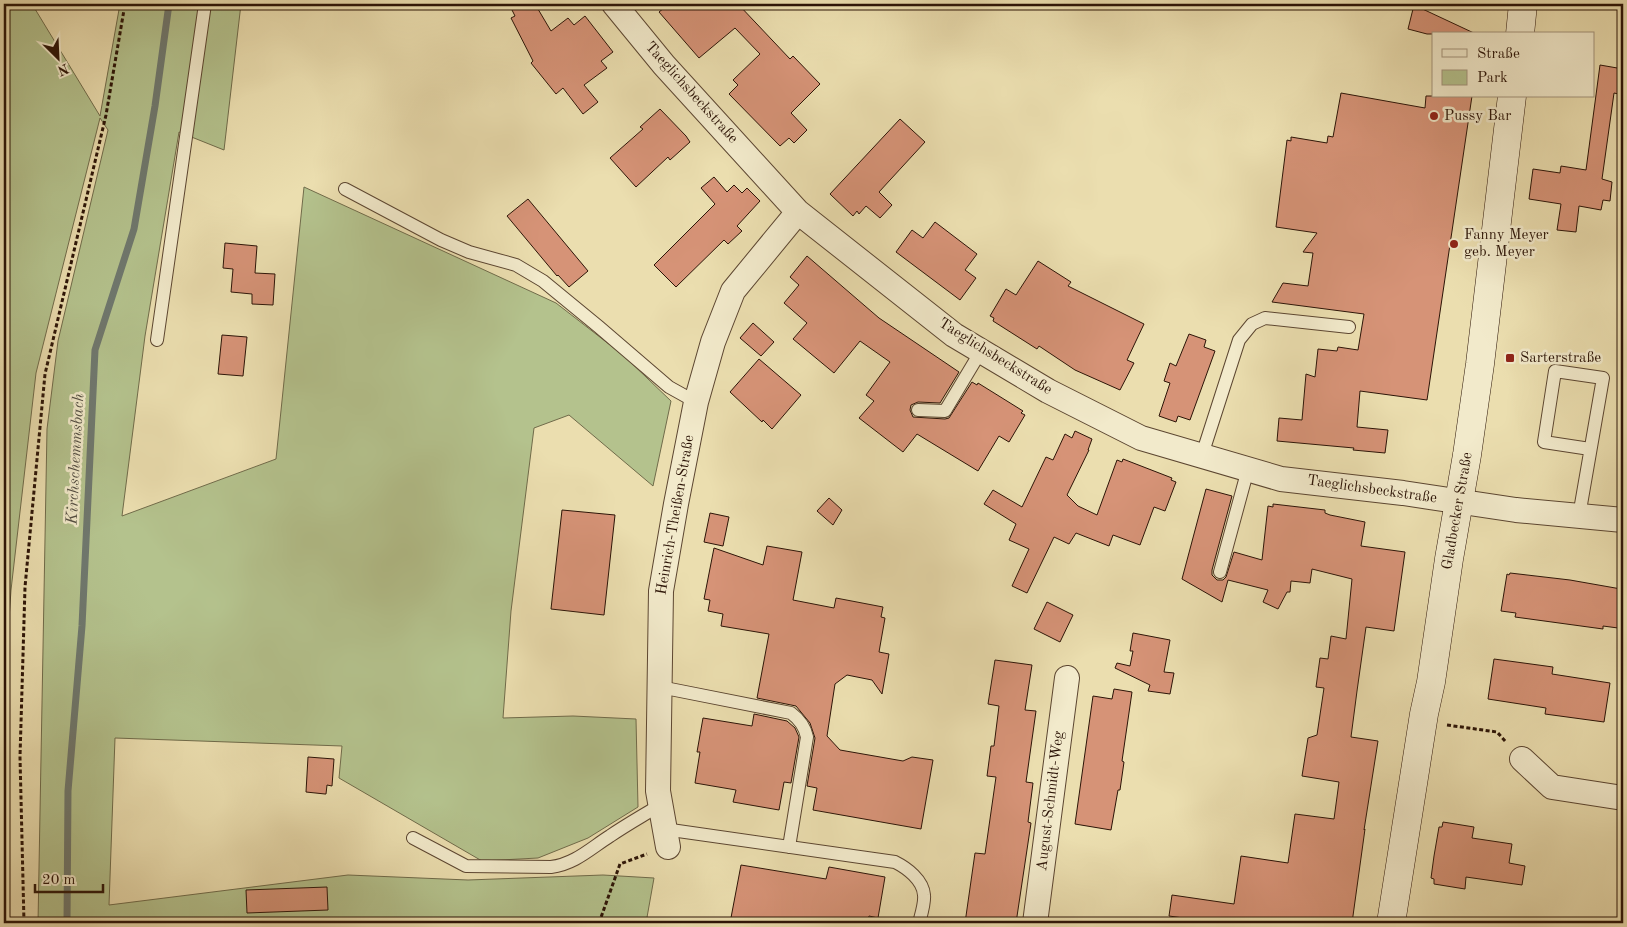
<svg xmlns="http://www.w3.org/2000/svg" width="1627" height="927" viewBox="0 0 1627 927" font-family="'Old Standard TT',serif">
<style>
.green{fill:#b4c28d;stroke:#706b4a}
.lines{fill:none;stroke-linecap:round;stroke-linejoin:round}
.stream{stroke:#6f786e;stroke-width:7}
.building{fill:#d69377;stroke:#2c1407}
.lane-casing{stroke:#5c4631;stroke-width:14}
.street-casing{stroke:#5c4631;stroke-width:26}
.secondary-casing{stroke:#2c1407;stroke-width:29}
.path{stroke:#2c1407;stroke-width:3;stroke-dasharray:4 2.5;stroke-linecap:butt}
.lane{stroke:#f2eacb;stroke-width:12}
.street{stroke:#f2eacb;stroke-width:24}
.secondary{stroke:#f2eacb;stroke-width:28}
.poi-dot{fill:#8f2418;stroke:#f2eacb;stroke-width:2}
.labels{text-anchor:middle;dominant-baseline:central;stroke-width:5;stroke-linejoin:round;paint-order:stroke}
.street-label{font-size:15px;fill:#2c1407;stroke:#f2eacb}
.poi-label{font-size:15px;fill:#2c1407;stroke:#f2eacb;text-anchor:start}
.water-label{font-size:16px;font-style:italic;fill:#534e43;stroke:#f2eacb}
</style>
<rect width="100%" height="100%" fill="#ebdeaf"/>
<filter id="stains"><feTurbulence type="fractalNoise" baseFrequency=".004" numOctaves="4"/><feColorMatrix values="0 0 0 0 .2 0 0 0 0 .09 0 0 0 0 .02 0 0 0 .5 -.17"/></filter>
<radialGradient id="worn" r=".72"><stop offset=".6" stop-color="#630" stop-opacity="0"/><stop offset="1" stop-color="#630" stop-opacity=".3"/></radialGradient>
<path class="green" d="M4,4h28l68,112 20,-112h121l-17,146 -45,-18 -34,204 -23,180 154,-57 28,-272 252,116 67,52 48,46 -18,85 -84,-71 -35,13 -23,183 -8,107 70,-2 63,3 2,88 -50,31 -50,20 -56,3 -143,-83 3,-32 -227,-8 -6,167 239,-30 120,5 135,-5 51,3 -8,45h-608l9,-494 11,-88 50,-211 -8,-12 -64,255 -25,217 -7,103z
M4,810l4,113h-4z"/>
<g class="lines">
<path class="stream" d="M67,923l1,-132 14,-165 13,-276 39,-121 21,-123 14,-102"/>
</g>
<path class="building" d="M509,4h26l16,27 17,-13 6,7 11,-9 28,36 -12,9 6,7 -23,17 14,17 -15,12 -20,-26 -7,6 -25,-31 2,-2 -22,-43 4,-2z
M669,4h69l52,55 3,-3 27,28 -29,29 16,17 -13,13 -5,-5 -9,8 -51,-52 9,-9 -5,-5 27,-26 -25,-26 -36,30 -40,-46z
M1414,5l62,29h-49l-19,-5z
M1600,65l23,4v26l-9,-2 -12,86 10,3 -2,19 -7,-1 -2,10 -22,-4 -3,26 -19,-2 4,-26 -32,-5 4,-30 27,4 1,-7 25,4z
M1341,93l84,15 1,-12h46l-45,304 -67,-9 -3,36 31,3 -3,23 -32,-3 1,-2 -77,-7 2,-23 23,2 4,-46 9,3 3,-28 19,2 1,-4 20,3 6,-36 -92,-12 11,-19 25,3 5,-33 -10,-1 14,-19 -41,-6 11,-87 4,1v-4l36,6 1,-7 5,1z
M660,109l26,27 4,6 -20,18 -2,-3 -32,30 -26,-29 33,-29 -3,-2z
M900,119l25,23 -46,50 13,13 -12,13 -14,-12 -7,8 -2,-3 -4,5 -23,-22z
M714,177l13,15 7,-7 8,8 5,-5 13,13 -23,25 5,5 -14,13 -4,-4 -48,47 -22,-22 61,-61 -14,-16z
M528,199l60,72 -19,16 -11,-12 -1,1 -50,-60z
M935,222l42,32 -12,16 11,8 -16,22 -64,-48 16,-22 11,8z
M225,243l32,3 -2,27 20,1 -2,31 -21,-1v-10l-21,-2 2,-23 -10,-1z
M807,256l72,62 80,54 -19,31 -22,-1 -7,3 -1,5 3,7 32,2 4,-1 23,-36 5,3 1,-2 45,28 -2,2 4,2 -16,27 -10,-6 -21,35 -61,-37 -14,18 -44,-34 15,-17 -8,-6 24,-33 -30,-21 -26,32 -41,-34 14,-16 -23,-20 15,-18 -9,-8z
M1038,261l33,21 -3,4 76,38 -17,36 7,3 -14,27 -45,-20 -36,-24 -2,3 -44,-28 1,-3 -4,-2 16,-27 10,6z
M753,323l21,19 -13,14 -21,-18z
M1189,334l17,6 -2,7 11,4 -25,69 -12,-4 -2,6 -17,-6 11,-33 -6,-2 6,-18 6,3z
M222,335l25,2 -4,39 -25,-2z
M759,359l42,36 -29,34 -9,-9 -1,2 -32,-30z
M1075,431l17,8 -4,11h1l-22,45 11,11 19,9 20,-55 5,2 1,-3 49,19 -1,2 5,2 -11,29 -11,-4 -14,38 -27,-10 -4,11 -33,-13 -7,11 -15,-7 -27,56 -15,-7 17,-37 -20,-9 7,-16 -32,-20 9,-14 29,17 24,-50 7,3 12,-26 7,4z
M1206,489l26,7 -20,74v5l5,5h6l3,-3 8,-25 28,8 6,-54 5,1v-3l52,6v3l5,2 35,7 -4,24 44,6 -11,79 -28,-4 -9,64 -6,46 27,4 -14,89 1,-1 -13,94h-133l-50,-7 3,-21 62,9 7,-48 47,7 7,-49 39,5 5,-37 -37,-6 6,-38 9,-3 7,-47 -8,-1 4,-29 8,1 3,-23 15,3 6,-60 -40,-10 -2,14 -19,-2 -1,11h-3l-9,17 -15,-7 5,-12 -40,-10 -6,22 -40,-23z
M829,498l13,12 -9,15 -16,-14z
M562,510l53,5 -11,100 -53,-6z
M710,513l19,4 -6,29 -19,-4z
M767,546l35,6 -9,48 41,8 2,-10 47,9 -2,10 4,1 -6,34 10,2 -7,40 -10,-14 -25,-5 -12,9 -8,52 13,14 63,11 9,-4 21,3 -12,69 -108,-19 4,-22 -10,-2 8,-48 -5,-15 -14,-17 -39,-8 12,-64 -48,-8 2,-12 -15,-3 2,-11 -6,-1 10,-51 49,17z
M1510,573l60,7 51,9v2h2l-5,37 -15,-2v3l-88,-12 1,-4 -15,-2 6,-37 2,1z
M1047,602l26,13 -13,27 -26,-13z
M1133,633l37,7 -6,32 10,1 -4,21 -22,-3 2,-6 -35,-17 2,-5 13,3 3,-15h-3z
M1494,659l59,8 -1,7 58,9 -6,39 -59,-8 1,-6 -58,-9z
M995,660l37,5 -7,45 11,1 -10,71 7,1 -5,39 3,1 -15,100h-51l10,-70 10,1 11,-77 -9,-1 4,-30h3l5,-40 -11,-2z
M1114,689l18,3 -10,69 2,1 -4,28h-2l-7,40 -36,-6 18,-128 19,3z
M754,714l33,7 8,7 4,9 -8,46 -7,-1 -5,28 -46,-8 3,-12 -41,-7 5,-31h-3l6,-34 49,8z
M308,757l26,2 -2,27 -5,-1 -1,9h-1l-19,-2z
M1443,822l31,5 -2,11 40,6 -3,19 16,3 -3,19 -56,-8 -1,12 -31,-5v-5l-3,-1 3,-22 5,-29h3z
M741,865l85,14 3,-12 56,10 -7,41 -9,-2 -2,7h-137z
M327,887l1,23 -81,3 -1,-23z"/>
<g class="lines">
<g class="lane-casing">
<path id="lane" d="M345,189l96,51 28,12 47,13 27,16 56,46 70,60 27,15
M157,340l48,-336
M918,410l27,1 36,-60
M1202,455l37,-115 13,-16 13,-6 84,9
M1579,516l24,-138 -48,-7 -11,71 46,7
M1220,572l28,-103
M660,687l131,26c8,6 14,14 16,24l-18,110
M664,829l231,33c12,6 28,18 29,33 1,8 -3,20 -5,28
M413,838l53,28 85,1c24,-3 40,-19 59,-31 16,-11 34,-21 50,-31"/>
</g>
<g class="street-casing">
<path id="street" d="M614,4l50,61 134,147 156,123 94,56 93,47 140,41 122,14 113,17 107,10
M1522,759l30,28 71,11
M668,847l-10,-56 3,-200 15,-87 20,-102 17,-60 20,-51 65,-79
M1035,923l32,-245"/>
</g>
<g class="secondary-casing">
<path id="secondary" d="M1520,34l3,-30
M1391,923l33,-209 7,-32 18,-123 18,-104 13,-91 32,-268"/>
</g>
<path class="path" d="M1447,725l50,7 9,10
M24,923l-4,-166 5,-170 20,-213 61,-259 19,-111
M599,923l21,-59 27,-10"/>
<use href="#lane" class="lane"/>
<use href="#street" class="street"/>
<use href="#secondary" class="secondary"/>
</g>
<g class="poi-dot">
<circle cx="1434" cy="116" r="5"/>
<circle cx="1454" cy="244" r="5"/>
<rect x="1505" y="353" width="10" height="10" rx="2.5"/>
</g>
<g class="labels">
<g class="street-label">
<text transform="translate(691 93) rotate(48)">Taeglichsbeckstraße</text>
<text transform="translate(995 357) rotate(32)">Taeglichsbeckstraße</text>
<text transform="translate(1372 490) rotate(8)">Taeglichsbeckstraße</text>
<text transform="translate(1458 511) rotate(-80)">Gladbecker Straße</text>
<text transform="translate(676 515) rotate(-80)">Heinrich-Theißen-Straße</text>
<text transform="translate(1051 801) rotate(-83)">August-Schmidt-Weg</text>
</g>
<g class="poi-label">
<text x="1444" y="116">Pussy Bar</text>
<text x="1464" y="235">Fanny Meyer<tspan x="1464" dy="17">geb. Meyer</tspan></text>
<text x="1520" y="358">Sarterstraße</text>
</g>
<g class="water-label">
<text transform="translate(76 459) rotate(-87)">Kirchschemmsbach</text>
</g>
</g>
<rect width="1627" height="927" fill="none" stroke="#ebdeaf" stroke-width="20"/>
<rect x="5" y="5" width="1617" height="917" fill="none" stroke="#2c1407" stroke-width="2.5"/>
<rect x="10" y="10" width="1607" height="907" fill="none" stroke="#2c1407"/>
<rect x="1432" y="32" width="162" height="65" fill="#f2eacb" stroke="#a3947d"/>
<rect x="1442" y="49" width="25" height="8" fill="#f2eacb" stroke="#a3947d"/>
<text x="1477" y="58" font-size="15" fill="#2c1407">Straße</text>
<rect x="1442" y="70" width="25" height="15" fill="#b4c28d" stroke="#a3947d"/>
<text x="1477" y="82" font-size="15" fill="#2c1407">Park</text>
<g transform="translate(58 58) rotate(156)" stroke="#f2eacb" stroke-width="4" paint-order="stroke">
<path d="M0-4L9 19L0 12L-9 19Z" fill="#2c1407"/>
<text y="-8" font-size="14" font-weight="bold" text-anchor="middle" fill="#2c1407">N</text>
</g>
<path d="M35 884v8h68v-8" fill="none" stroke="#2c1407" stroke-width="2.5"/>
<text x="42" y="884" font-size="15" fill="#2c1407" stroke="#f2eacb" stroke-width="4" paint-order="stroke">20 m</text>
<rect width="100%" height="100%" filter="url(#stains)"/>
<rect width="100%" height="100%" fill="url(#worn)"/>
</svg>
